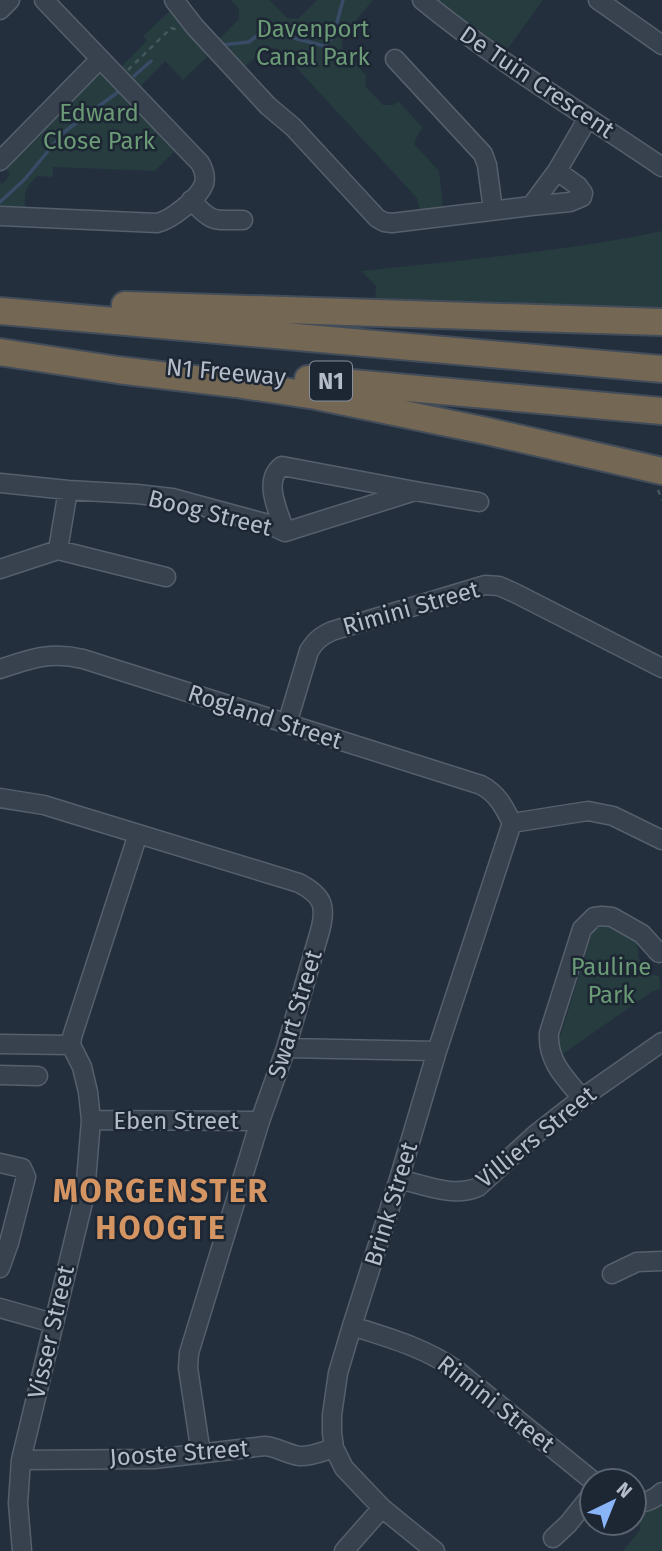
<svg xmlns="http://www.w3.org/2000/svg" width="662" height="1551" viewBox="0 0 662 1551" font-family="'Fira Sans',sans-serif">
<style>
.green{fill:#263c3f}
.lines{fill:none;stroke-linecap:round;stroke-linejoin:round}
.stream{stroke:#394c67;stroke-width:3.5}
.minor-casing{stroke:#565f6c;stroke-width:21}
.highway-casing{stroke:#434c59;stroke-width:30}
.path{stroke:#44595c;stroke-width:2.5;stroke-dasharray:5 5;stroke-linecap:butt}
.minor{stroke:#38414e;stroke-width:18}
.highway{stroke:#746855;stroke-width:26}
.labels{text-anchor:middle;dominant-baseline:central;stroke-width:5;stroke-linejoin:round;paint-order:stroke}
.shield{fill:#1d2633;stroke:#878f9c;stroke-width:2}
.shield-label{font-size:23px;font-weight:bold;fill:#b4bcc9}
.park-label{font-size:24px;fill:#6b9a76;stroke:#1d2633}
.street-label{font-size:24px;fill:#b4bcc9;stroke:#1d2633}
.district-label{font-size:32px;font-weight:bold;letter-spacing:2px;fill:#d59563;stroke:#1d2633}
</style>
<rect width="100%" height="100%" fill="#242f3e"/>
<path class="green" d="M231,0h38l18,18 11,1 19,-19h56l-31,37 1,14 23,24 -1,11 18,19h10l5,-4 25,27 -4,4 -5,12 25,27 4,37 -23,3 -3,-13 -138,-149 -12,-2 -21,19 -9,-4 -21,-20 23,-23v-10z
M433,0h110l-39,54z
M173,8l38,45 -28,27 -18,-19 -25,26 -19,-20 26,-26 -4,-5z
M99,73h4l75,75 -23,23 -102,-4v10l-16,-1c-14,14 -12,17 -12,35l-25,-1v-29l2,3 8,-9 -5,-8z
M662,231v80l-287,-9 1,-16 -15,-15c100,-11 202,-19 301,-40z
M602,924l35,17 2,17 4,14 16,4 2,13 -8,2 -93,65 -4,-6 36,-117z
M662,1502v49h-39l17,-21 -1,-18z"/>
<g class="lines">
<path class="stream" d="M221,45l28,-3 9,-7 14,-6 18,8 34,9 9,-9 10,-37
M134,76l17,-15
M0,202l24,-22 40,-48 54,-40"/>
<g class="minor-casing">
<path id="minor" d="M174,0l21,27 73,79 25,21 84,91 7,4 8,1 139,-17 26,-35 31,-53
M422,0c76,62 159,112 240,167
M598,0l64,45
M0,10l10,-10
M395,59l88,95 4,11 6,45
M0,161l100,-102
M191,200c21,23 22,20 52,20
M531,206l39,-4 12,-5 1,-4 -5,-7 -21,-15
M0,216l157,7c14,-3 42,-25 47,-39 2,-7 0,-14 -4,-21l-156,-163
M0,483l68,7 69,4 35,4 96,26 17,8 130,-41
M285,532c-6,-20 -23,-51 -3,-66l133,25 64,11
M58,550l10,-60
M0,569l58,-19 108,27
M0,669c30,-10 51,-18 83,-10l398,126c17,9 23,22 31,38
M287,724l22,-73c6,-10 12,-15 23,-20l153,-46 14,1 16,7 147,75
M0,798l44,7 29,9 226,69c23,12 28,22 21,48l-34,117 -26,73 -71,232 -1,15 13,86
M512,823l76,-12 25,5 49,24
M0,1044l71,1
M286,1048l151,3
M0,1075l38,1
M582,1098c-17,-20 -35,-37 -33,-65l33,-104 12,-12 8,-1 10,1 30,17 17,19
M91,1120l169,1
M0,1163l22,5 4,9 -17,66 -9,25
M399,1179c25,6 55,19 79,8l58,-53 46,-36 80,-56
M612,1274l25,-12 25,-1
M0,1308l53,15
M352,1326c37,12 71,21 103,43l138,112
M21,1460l133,-1 111,-13c12,1 22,8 34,10 12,1 24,-5 35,-8
M634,1504c11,-1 20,-4 28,-12
M553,1538l15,-14 24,-30
M22,1551l-4,-48 3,-43 64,-266 6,-74 -3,-28 -6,-25 -11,-22 1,-8 66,-203
M344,1551l38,-43
M435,1551l-53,-43 -38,-40 -10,-20 -2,-15v-18l6,-42 14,-47 47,-147 38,-128 75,-228"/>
</g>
<g class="highway-casing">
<path id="highway" d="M125,305l537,17
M0,311l662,58
M0,352l118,18 118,14 80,12 166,34 180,41
M308,379l354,32"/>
</g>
<path class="path" d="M128,70l43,-42 7,2
M658,490l4,10"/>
<use href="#minor" class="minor"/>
<use href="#highway" class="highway"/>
</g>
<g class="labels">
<rect class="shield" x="310" y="361.5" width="42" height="39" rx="5"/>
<g class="shield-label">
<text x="331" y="381">N1</text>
</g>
<g class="park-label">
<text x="313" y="29">Davenport<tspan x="313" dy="28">Canal Park</tspan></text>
<text x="99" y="113">Edward<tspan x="99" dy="28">Close Park</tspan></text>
<text x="611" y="967">Pauline<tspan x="611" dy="28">Park</tspan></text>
</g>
<g class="street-label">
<text transform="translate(537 82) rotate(34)">De Tuin Crescent</text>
<text transform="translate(226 372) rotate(5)">N1 Freeway</text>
<text transform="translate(210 513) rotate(14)">Boog Street</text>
<text transform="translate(411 608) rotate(-16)">Rimini Street</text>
<text transform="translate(265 717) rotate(18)">Rogland Street</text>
<text transform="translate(295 1014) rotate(-73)">Swart Street</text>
<text x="176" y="1121">Eben Street</text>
<text transform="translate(536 1137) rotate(-39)">Villiers Street</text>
<text transform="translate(391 1204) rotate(-73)">Brink Street</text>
<text transform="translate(51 1332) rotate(-77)">Visser Street</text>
<text transform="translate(496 1404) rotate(38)">Rimini Street</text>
<text transform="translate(179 1453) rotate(-4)">Jooste Street</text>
</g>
<g class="district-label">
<text x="161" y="1191">MORGENSTER<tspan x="161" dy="37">HOOGTE</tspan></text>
</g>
</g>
<g transform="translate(613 1502) rotate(43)"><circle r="33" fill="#1d2633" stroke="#59626f" stroke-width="2"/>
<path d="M0-5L12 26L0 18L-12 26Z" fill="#8ab4f8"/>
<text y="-10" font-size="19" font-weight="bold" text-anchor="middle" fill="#b4bcc9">N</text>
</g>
</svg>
